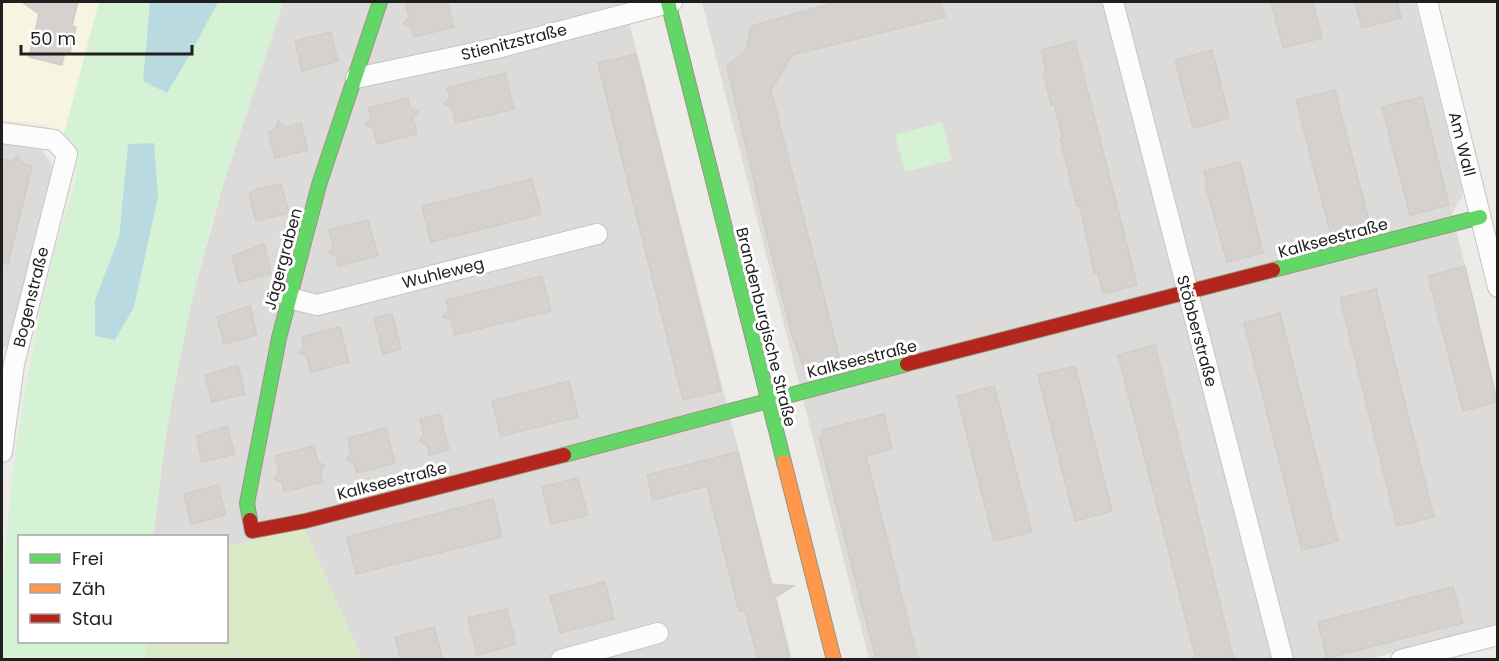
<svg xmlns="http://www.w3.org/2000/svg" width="1499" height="661" viewBox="0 0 1499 661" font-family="Poppins,sans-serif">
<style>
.residential{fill:#dcdbd9}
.education{fill:#f7f5e2}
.grass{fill:#daeac6}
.park{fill:#d5f3d4;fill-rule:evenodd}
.water{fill:#badae1}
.building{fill:#d4d1ce;stroke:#d0cdc9;stroke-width:1.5}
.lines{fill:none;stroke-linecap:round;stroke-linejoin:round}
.street-casing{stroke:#c6c5c4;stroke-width:22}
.fast-casing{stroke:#96977f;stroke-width:16}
.slow-casing{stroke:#96977f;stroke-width:16}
.jam-casing{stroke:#96977f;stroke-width:16}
.street{stroke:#fcfcfc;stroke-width:20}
.fast{stroke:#63d668;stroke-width:14}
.slow{stroke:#ff974d;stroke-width:14}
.jam{stroke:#b3261e;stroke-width:14}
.labels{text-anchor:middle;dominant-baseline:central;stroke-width:6;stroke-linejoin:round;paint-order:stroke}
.street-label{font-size:16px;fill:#1f1f1f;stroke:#fff}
</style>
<rect width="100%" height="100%" fill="#edebe8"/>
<path class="residential" d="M283,2h341l168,657h-430l-58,-131 -77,19 -1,-11h-73l14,-110 24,-123 33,-121z
M702,2h713l47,185v10l-10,16 45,183v231l-128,32h-500z
M2,141l34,5 6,4 9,13 1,13 -41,166 -7,6h-2z"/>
<path class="education" d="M2,2h97l-35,132 -21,-10 -41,-4z"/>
<path class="grass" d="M304,528l58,131 -217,1 1,-18h80l1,-95z"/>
<path class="park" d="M99,2h51l-7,79 75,-79h65c-25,81 -56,161 -77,243 -26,96 -42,193 -53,291h-133v106h126l-2,17 -142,1c-1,-139 20,-280 54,-414 6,-23 26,-71 20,-93 -2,-7 -7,-13 -12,-19zM128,144h26v20l-59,136 24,-63z
M942,122l10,38 -47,12 -10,-37z"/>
<path class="water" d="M150,2h68l-27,51 -24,40 -24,-12z
M154,143l4,54 -24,110 -19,33 -20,-4v-36l24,-63 9,-93z"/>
<path class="building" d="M22,2h56l-6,24 4,1 -6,25 -5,-1 -3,14 -33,-8 10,-43z
M405,2h42l7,25 -40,10 -2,-10 -9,-3 6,-7z
M837,2h103l5,15 -153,38 -21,35 69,270 -36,9 -12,-34 -28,-111 -37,-158 19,-15 5,-25z
M1271,2h42l9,36 -39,10z
M1355,2h42l4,16 -39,10z
M331,32l7,29 -36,10 -7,-30z
M1075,41l62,244 -34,9 -5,-22 -4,1 -14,-68 -3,1 -17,-67 3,-1 -9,-34 -3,1 -8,-33 3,-1 -5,-21z
M1212,50l17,68 -36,10 -18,-68z
M636,54l85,337 -38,9 -85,-337z
M505,73l9,36 -58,14 -4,-16 -8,-3 6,-6 -3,-10z
M1335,90l35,135 -39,10 -35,-135z
M1422,97l27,108 -39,10 -28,-108z
M408,98l2,10 8,3 -5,7 4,16 -40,10 -4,-16 -8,-3 6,-7 -3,-10z
M278,121l7,7 16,-5 7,27 -33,8 -7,-26 7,-2z
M18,156l4,7 10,3 -24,98 -6,-1v-104l10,2z
M1240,162l23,91 -36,9 -22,-78h2l-3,-13z
M532,179l9,35 -110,28 -9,-36z
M281,184l8,29 -33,8 -7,-27 8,-5z
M368,220l10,36 -40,10 -2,-10 -8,-3 5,-7 -4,-16z
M264,244l7,30 -32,8 -7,-26z
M1465,266l32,136 -34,9 -35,-135z
M542,276l9,35 -96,24 -4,-15 -9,-3 7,-7 -3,-10z
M1376,289l58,228 -37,9 -57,-228z
M250,306l7,29 -33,9 -7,-27z
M1280,313l58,228 -36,9 -58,-227z
M392,314l9,35 -18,5 -9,-36z
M340,327l9,35 -38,10 -5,-16 -8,-3 6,-6 -2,-10z
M1155,345l46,182 33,133h-38l-38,-151 -40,-154z
M238,365l7,29 -33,8 -7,-26z
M1075,366l37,145 -37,10 -37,-146z
M569,381l9,36 -77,19 -9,-35z
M994,386l38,146 -38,9 -37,-145z
M440,414l9,35 -20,6 -2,-10 -8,-4 5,-6 -4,-16z
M884,414l8,35 -26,7 52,204h-42l-57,-222 5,-1 -2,-7z
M227,426l8,28 -33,8 -6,-26z
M386,428l9,35 -38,10 -3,-10 -7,-3 4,-7 -3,-15z
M314,446l4,16 7,4 -5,6 3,10 -39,10 -2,-10 -8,-3 5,-7 -4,-16z
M738,452l33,132 23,2 -19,11 15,63h-32l-13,-50 -6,1 -32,-125 -54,14 -6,-25z
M578,478l10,37 -37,9 -9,-37z
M218,485l8,30 -35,9 -7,-30z
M493,499l9,38 -146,37 -9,-37z
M605,582l9,37 -54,14 -10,-37z
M1453,587l10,36 -136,35 -9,-36z
M507,609l9,35 -39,11 -9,-37z
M434,627l9,33h-42l-6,-23z"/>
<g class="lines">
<g class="street-casing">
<path id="street" d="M1113,2l170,658
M1427,2l71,285
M356,78l141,-30 175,-46
M2,133l52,7 13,14 -53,210 -12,88
M289,298l28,7 280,-71
M561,660l97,-27
M1401,660l97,-25"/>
</g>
<g class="fast-casing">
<path id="fast" d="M668,2l116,460
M1273,270l207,-53
M564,455l343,-91
M250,520l-3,-17 32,-165 40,-153 61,-183"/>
</g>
<g class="slow-casing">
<path id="slow" d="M784,462l50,198"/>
</g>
<g class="jam-casing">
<path id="jam" d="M907,364l366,-94
M250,520l2,11 53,-10 259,-66"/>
</g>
<use href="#street" class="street"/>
<use href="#fast" class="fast"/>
<use href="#slow" class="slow"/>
<use href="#jam" class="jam"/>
</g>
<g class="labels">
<g class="street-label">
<text transform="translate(514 42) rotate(-14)">Stienitzstraße</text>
<text transform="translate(1462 144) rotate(76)">Am Wall</text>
<text transform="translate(1333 238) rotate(-15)">Kalkseestraße</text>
<text transform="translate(283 259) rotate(-75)">Jägergraben</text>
<text transform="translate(443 273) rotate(-14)">Wuhleweg</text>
<text transform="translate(31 297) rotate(-76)">Bogenstraße</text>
<text transform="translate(766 327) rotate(76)">Brandenburgische Straße</text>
<text transform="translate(1197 331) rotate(75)">Stöbberstraße</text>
<text transform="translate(862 359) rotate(-14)">Kalkseestraße</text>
<text transform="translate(392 481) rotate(-14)">Kalkseestraße</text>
</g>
</g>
<rect width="1499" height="661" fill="none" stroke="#1f1f1f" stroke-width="6"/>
<rect x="18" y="535" width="210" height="108" fill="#ffffff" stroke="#a5a5a5" stroke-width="1.5"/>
<rect x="30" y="554" width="30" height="9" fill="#63d668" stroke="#a5a5a5" stroke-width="1.5"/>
<text x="72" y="565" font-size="18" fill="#1f1f1f">Frei</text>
<rect x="30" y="584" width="30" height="9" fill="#ff974d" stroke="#a5a5a5" stroke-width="1.5"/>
<text x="72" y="595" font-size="18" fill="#1f1f1f">Zäh</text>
<rect x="30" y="614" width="30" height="9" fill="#b3261e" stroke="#a5a5a5" stroke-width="1.5"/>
<text x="72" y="625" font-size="18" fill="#1f1f1f">Stau</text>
<path d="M21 45v9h171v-9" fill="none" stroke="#1f1f1f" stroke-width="3"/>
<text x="30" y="45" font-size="18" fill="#1f1f1f" stroke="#ffffff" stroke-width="4.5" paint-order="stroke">50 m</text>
</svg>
